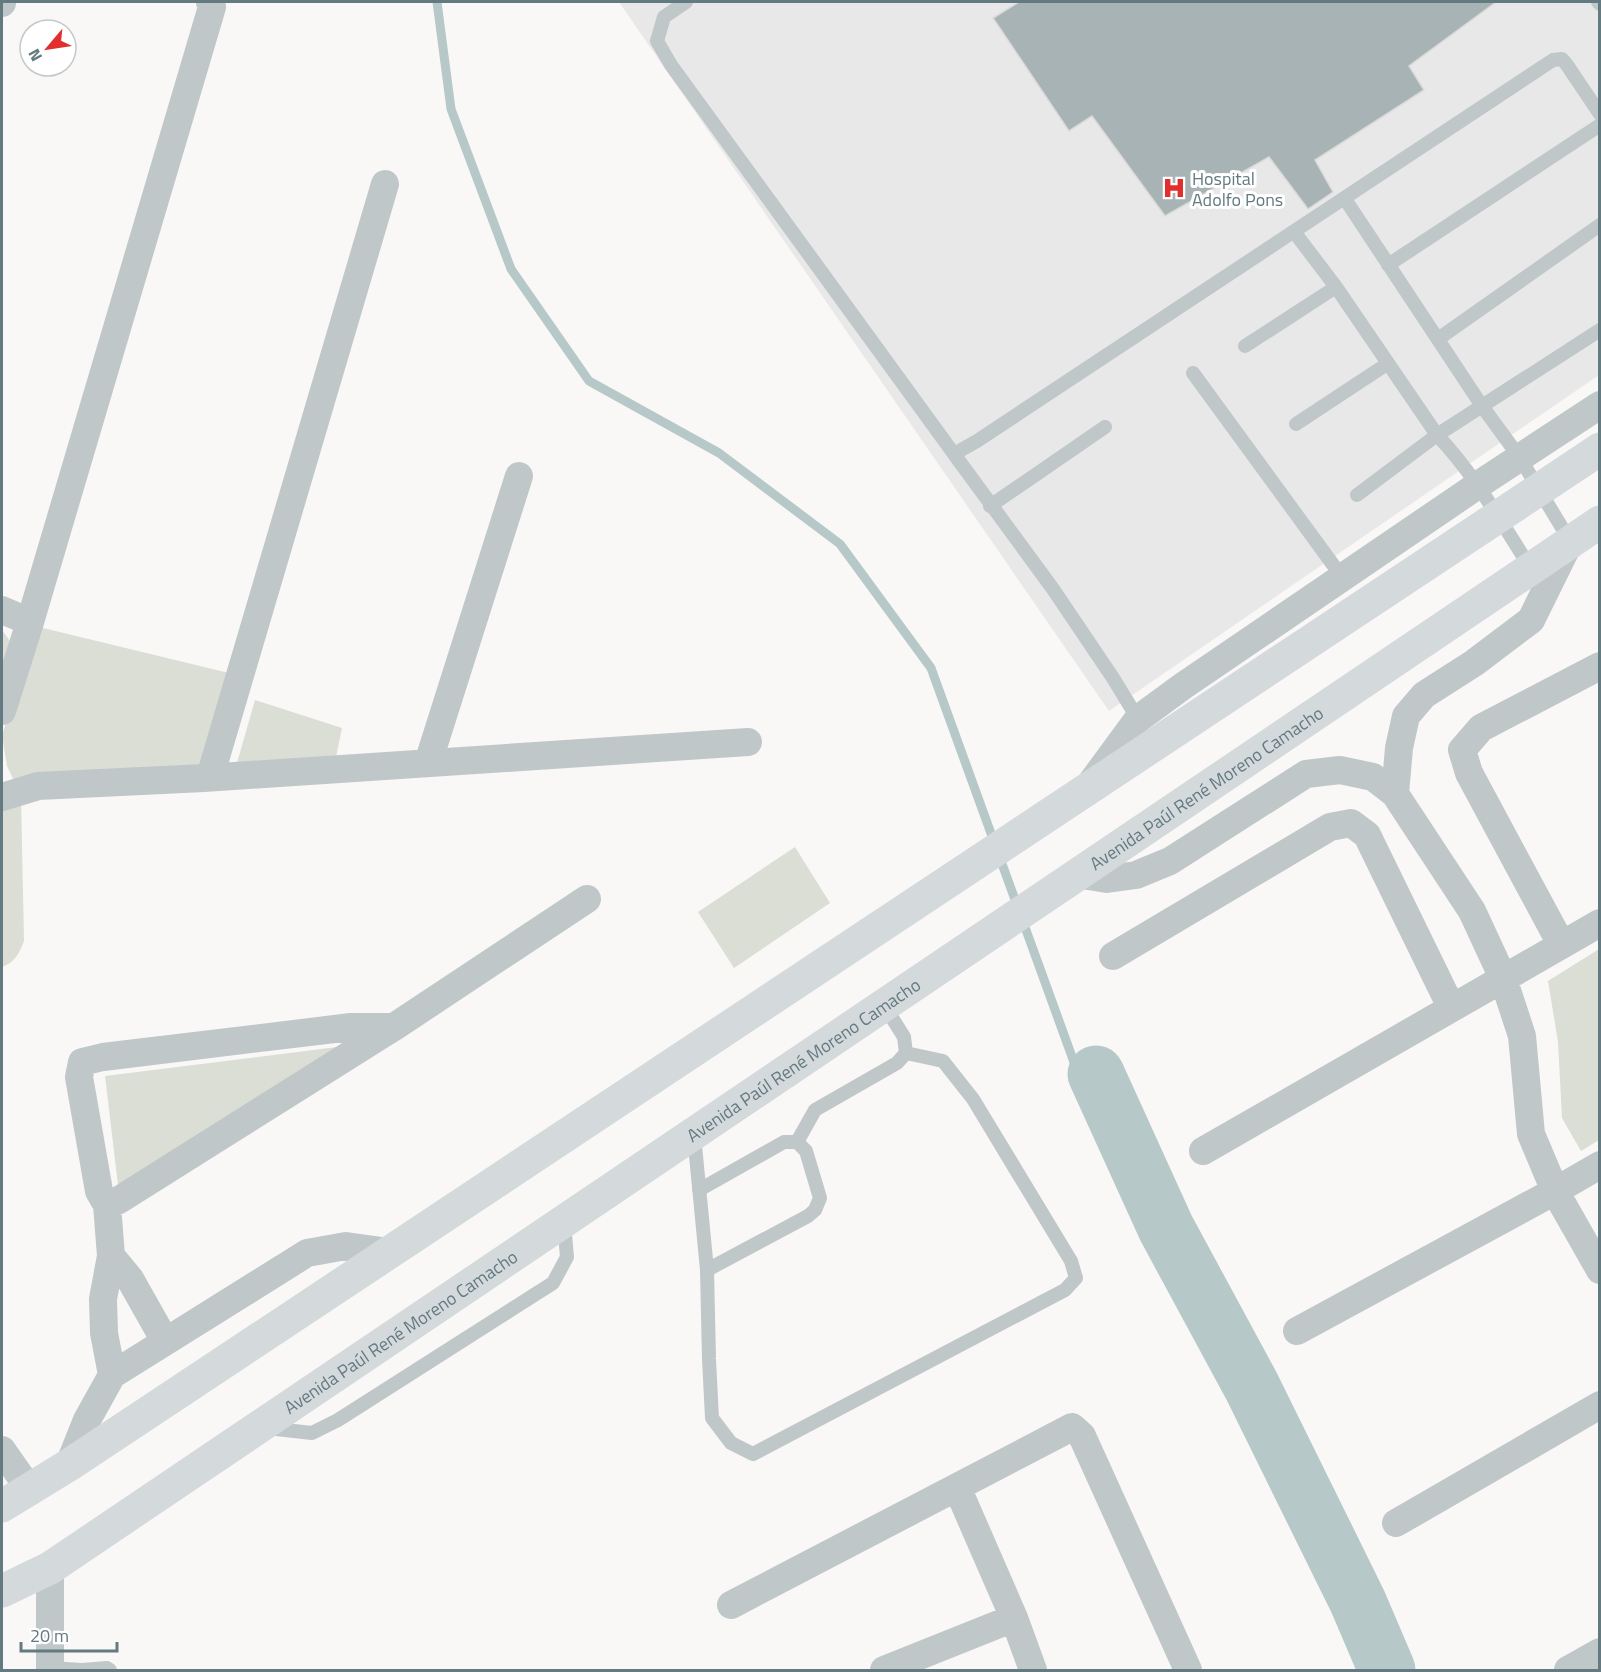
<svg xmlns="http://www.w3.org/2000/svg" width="1601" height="1672" viewBox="0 0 1601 1672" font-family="'Titillium Web',sans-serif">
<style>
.built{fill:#e7e8e7}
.green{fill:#daded5}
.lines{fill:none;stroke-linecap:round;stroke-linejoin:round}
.stream{stroke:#b7c8c9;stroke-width:9}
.river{stroke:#b7c8c9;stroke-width:57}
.building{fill:#a7b3b5;stroke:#dbdad9;stroke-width:1.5}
.lane{stroke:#c0c7c9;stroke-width:14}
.street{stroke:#c0c7c9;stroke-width:28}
.primary{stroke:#d4d9dc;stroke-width:33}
.labels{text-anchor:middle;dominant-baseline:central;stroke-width:6;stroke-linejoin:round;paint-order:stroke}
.poi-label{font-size:18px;fill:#647a81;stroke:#fff;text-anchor:start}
.street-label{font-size:18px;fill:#647a81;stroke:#fff}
</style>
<rect width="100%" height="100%" fill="#f9f8f6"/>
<path class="built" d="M619,2h980v373l-490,336z"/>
<path class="green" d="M39,627l194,47 -29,103 -190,4 -7,-15 -5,-31z
M2,630l13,18 -13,40z
M255,700l87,28 -6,29 -99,6z
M21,797l3,144c-5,13 -9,21 -22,26v-164z
M795,847l35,56 -96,65 -36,-56z
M1599,949v191l-18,11 -19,-33 -4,-76 -10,-61z
M337,1047l-219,138 -13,-109z"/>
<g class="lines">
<path class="stream" d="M437,2l14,107 60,160 78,112 130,72 121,91 91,124 177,488 68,127 166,322 26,65"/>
<path class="river" d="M1096,1074l70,154 86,159 106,215 29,68"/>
</g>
<path class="building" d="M1019,2h477l-87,64 15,24 -109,70 18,32 -25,17 -39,-52 -104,59 -73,-100 -23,15 -76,-113z"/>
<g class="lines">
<path class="lane" d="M686,2l-22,15 -7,24 14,24 283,389 23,-13 576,-381 9,-1 5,6 33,49
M1598,2l2,2
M1345,199l137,207 38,52 50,83
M1295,233l41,54 101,148c38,40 64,87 93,132
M1388,265l212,-140
M1438,339l162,-114
M1245,346l91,-59
M1193,373l149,204
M1296,424l91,-60
M954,454l99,135 60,89 25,41
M1357,495l80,-60 163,-105
M990,506l115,-79
M694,1135l13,135 2,89 3,59 19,25 22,11 312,-164 11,-12 -5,-17 -98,-162 -30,-38 -37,-8
M797,1142l18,-32 82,-47 9,-10 -2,-16 -20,-32
M699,1190l85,-48h13l9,9 14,47 -5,12 -7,6 -101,54
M267,1428l45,5 26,-13 215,-137 14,-26 -3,-33
M50,1668l32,2 25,-2 3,2"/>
<path class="street" d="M2,3v-1
M2,610l28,12
M2,711l28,-89 182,-615 -2,-5
M428,763l91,-287
M210,777l175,-593
M1091,783l47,-64 45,-33 295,-201 122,-80
M1395,794l4,-46 7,-32 18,-21 50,-32 57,-43 39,-79
M2,797l36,-11 166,-8 544,-36
M1076,874l31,5 29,-4 34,-14 136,-87 34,-4 33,7 22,17 77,117 31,67 19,58 9,98 24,57 45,79
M1561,944l-92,-171 -7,-23 19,-22 119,-62
M1113,956l217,-129 21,-4 16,12 84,172
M1203,1151l397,-228
M107,1205l12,-5 275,-173 193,-128
M111,1256l19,23 35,62
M1297,1331l258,-140 45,-26
M112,1375l-8,-42 -1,-34 8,-43 -4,-51 -8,-14 -20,-114 3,-15 21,-5 248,-30h43
M2,1450l28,40
M69,1465l18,-45 25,-45 195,-122 39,-7 43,6
M957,1487l57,131 19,52
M1396,1523l204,-118
M50,1568v102
M731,1605l341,-178 10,9 106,234
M884,1670l130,-52
M1568,1670l32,-18"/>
<g class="primary">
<path d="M2,1506l67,-41 1531,-1016"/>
<path id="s1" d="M2,1591l48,-23 1550,-1046"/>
</g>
</g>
<defs>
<g id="hospital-bare" transform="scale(1.8)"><path d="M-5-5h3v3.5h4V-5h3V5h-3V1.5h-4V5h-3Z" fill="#e12f2e" stroke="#fff" stroke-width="2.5" paint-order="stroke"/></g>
</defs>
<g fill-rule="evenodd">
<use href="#hospital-bare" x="1174" y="188"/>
</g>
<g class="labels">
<g class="poi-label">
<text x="1192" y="178">Hospital<tspan x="1192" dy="21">Adolfo Pons</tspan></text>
</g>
<g class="street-label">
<text stroke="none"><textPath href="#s1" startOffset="1448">Avenida Paúl René Moreno Camacho</textPath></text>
<text stroke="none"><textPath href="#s1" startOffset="962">Avenida Paúl René Moreno Camacho</textPath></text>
<text stroke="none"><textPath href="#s1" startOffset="476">Avenida Paúl René Moreno Camacho</textPath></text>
</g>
</g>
<rect width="1601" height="1672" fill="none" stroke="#647a81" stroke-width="6"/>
<g transform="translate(48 48) rotate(241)"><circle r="28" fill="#ffffff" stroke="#c1cacd" stroke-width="1.5"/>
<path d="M0-4.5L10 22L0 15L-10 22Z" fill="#e12f2e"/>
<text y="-9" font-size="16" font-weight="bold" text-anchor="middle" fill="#647a81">N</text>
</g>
<path d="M21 1642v9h96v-9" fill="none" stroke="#647a81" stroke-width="3"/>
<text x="30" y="1642" font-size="18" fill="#647a81" stroke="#ffffff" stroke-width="4.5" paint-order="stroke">20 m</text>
</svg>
